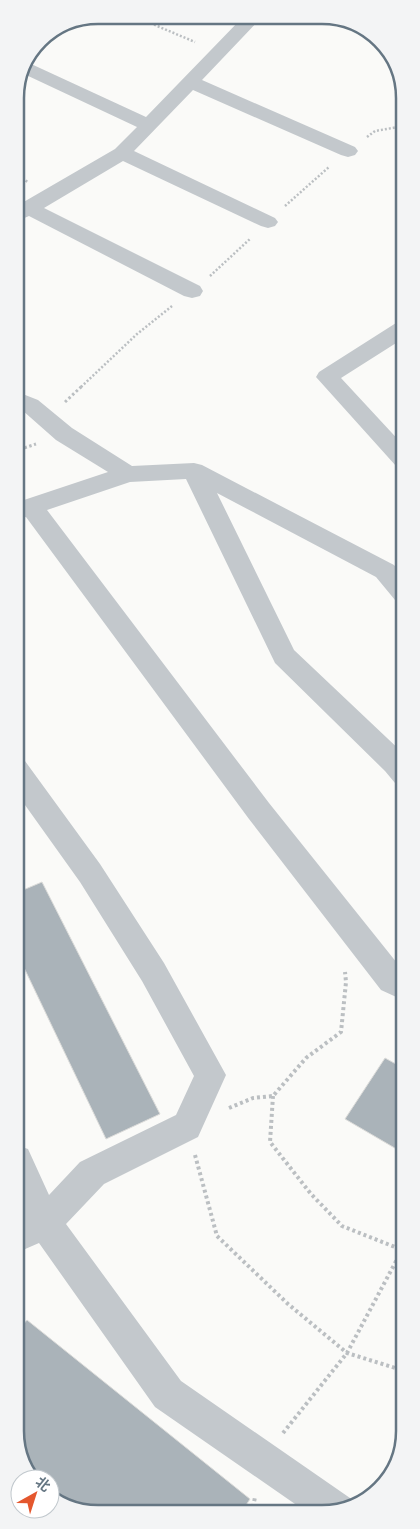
<svg xmlns="http://www.w3.org/2000/svg" width="420" height="1529" viewBox="0 0 420 1529" font-family="Lato,'Noto Sans SC',sans-serif">
<style>
.building{fill:#aab3b9;stroke:#dcdcda}
.lines{fill:none;stroke-linecap:round;stroke-linejoin:round}
.path-far2{stroke:#bbbfc2;stroke-width:2.5;stroke-dasharray:2 2;stroke-linecap:butt}
.path-far1{stroke:#bbbfc2;stroke-width:3;stroke-dasharray:2.5 2.5;stroke-linecap:butt}
.path{stroke:#bbbfc2;stroke-width:4;stroke-dasharray:3 3;stroke-linecap:butt}
.minor{fill:#c3c8cc;fill-rule:evenodd}
.rim{fill:none;stroke:#657683;stroke-width:2.5}
</style>
<rect width="100%" height="100%" fill="#fafaf8"/>
<path class="building" d="M42,882l118,232 -54,25 -90,-188v-58z
M385,1058l20,11v85l-60,-35z
M27,1320l223,179 -9,14 -159,-1 -32,-26v-7h-8l-15,-12 -11,-25v-109z"/>
<g class="lines">
<path class="path-far2" d="M143,20l52,22
M367,137l8,-6 29,-5
M15,175l13,7
M285,206l44,-39
M210,276l41,-38
M81,387l56,-53 35,-28"/>
<path class="path-far1" d="M65,402l17,-16
M15,451l21,-7"/>
<path class="path" d="M273,1096l-3,46 41,52 31,32 63,25
M229,1108l24,-10 20,-2 33,-38 35,-26 5,-50 -1,-10
M195,1155l22,81 71,68 59,49 58,18
M283,1433l64,-80 55,-103
M252,1513l3,-16"/>
<path class="minor" d="M241,19h19l-58,61 153,67 3,4 -3,4 -7,2 -7,-2 -148,-65 -59,61 141,67 3,4 -3,4 -7,2 -7,-2 -138,-65 -79,47 156,78 3,5 -3,5 -8,2 -8,-2 -155,-80 -14,6v-15l100,-58 22,-22 -113,-53 5,-11 117,54z
M404,321v17l-63,40 63,68v22l-8,-2 -80,-89 3,-5 77,-49z
M15,391l23,9 34,28 60,38 62,-3 8,2 192,100 10,12v25l-9,-2 -19,-23 -159,-84 77,157 111,105v31l-10,-3 -10,-12 -110,-108 -89,-184 -56,3 -83,28 222,293 136,170v28l-24,-11 -132,-171 -223,-302 -11,3v-17l93,-31 -52,-32 -34,-30 -7,-3z
M15,758l10,3 75,103 64,99 62,112 -28,62 -94,47 -38,40 115,157 169,117 2,5 -19,10h-25l-153,-106 -116,-164 -23,10v-33l9,-4 -9,-20v-51l12,4 21,46 31,-33 96,-47 18,-39 -52,-95 -62,-99 -65,-91z"/>
</g>
<path d="M0 0H420V1529H0ZM98 24H322A74 74 0 0 1 396 98V1431A74 74 0 0 1 322 1505H98A74 74 0 0 1 24 1431V98A74 74 0 0 1 98 24Z" fill="#f3f4f5" fill-rule="evenodd"/>
<path class="rim" d="M98 24H322A74 74 0 0 1 396 98V1431A74 74 0 0 1 322 1505H98A74 74 0 0 1 24 1431V98A74 74 0 0 1 98 24Z"/>
<g transform="translate(35 1494) rotate(39)"><circle r="24" fill="#ffffff" stroke="#c1c8cd"/>
<path d="M0-4L9 19L0 12L-9 19Z" fill="#e4572e"/>
<text y="-8" font-size="14" font-weight="bold" text-anchor="middle" fill="#657683">北</text>
</g>
</svg>
